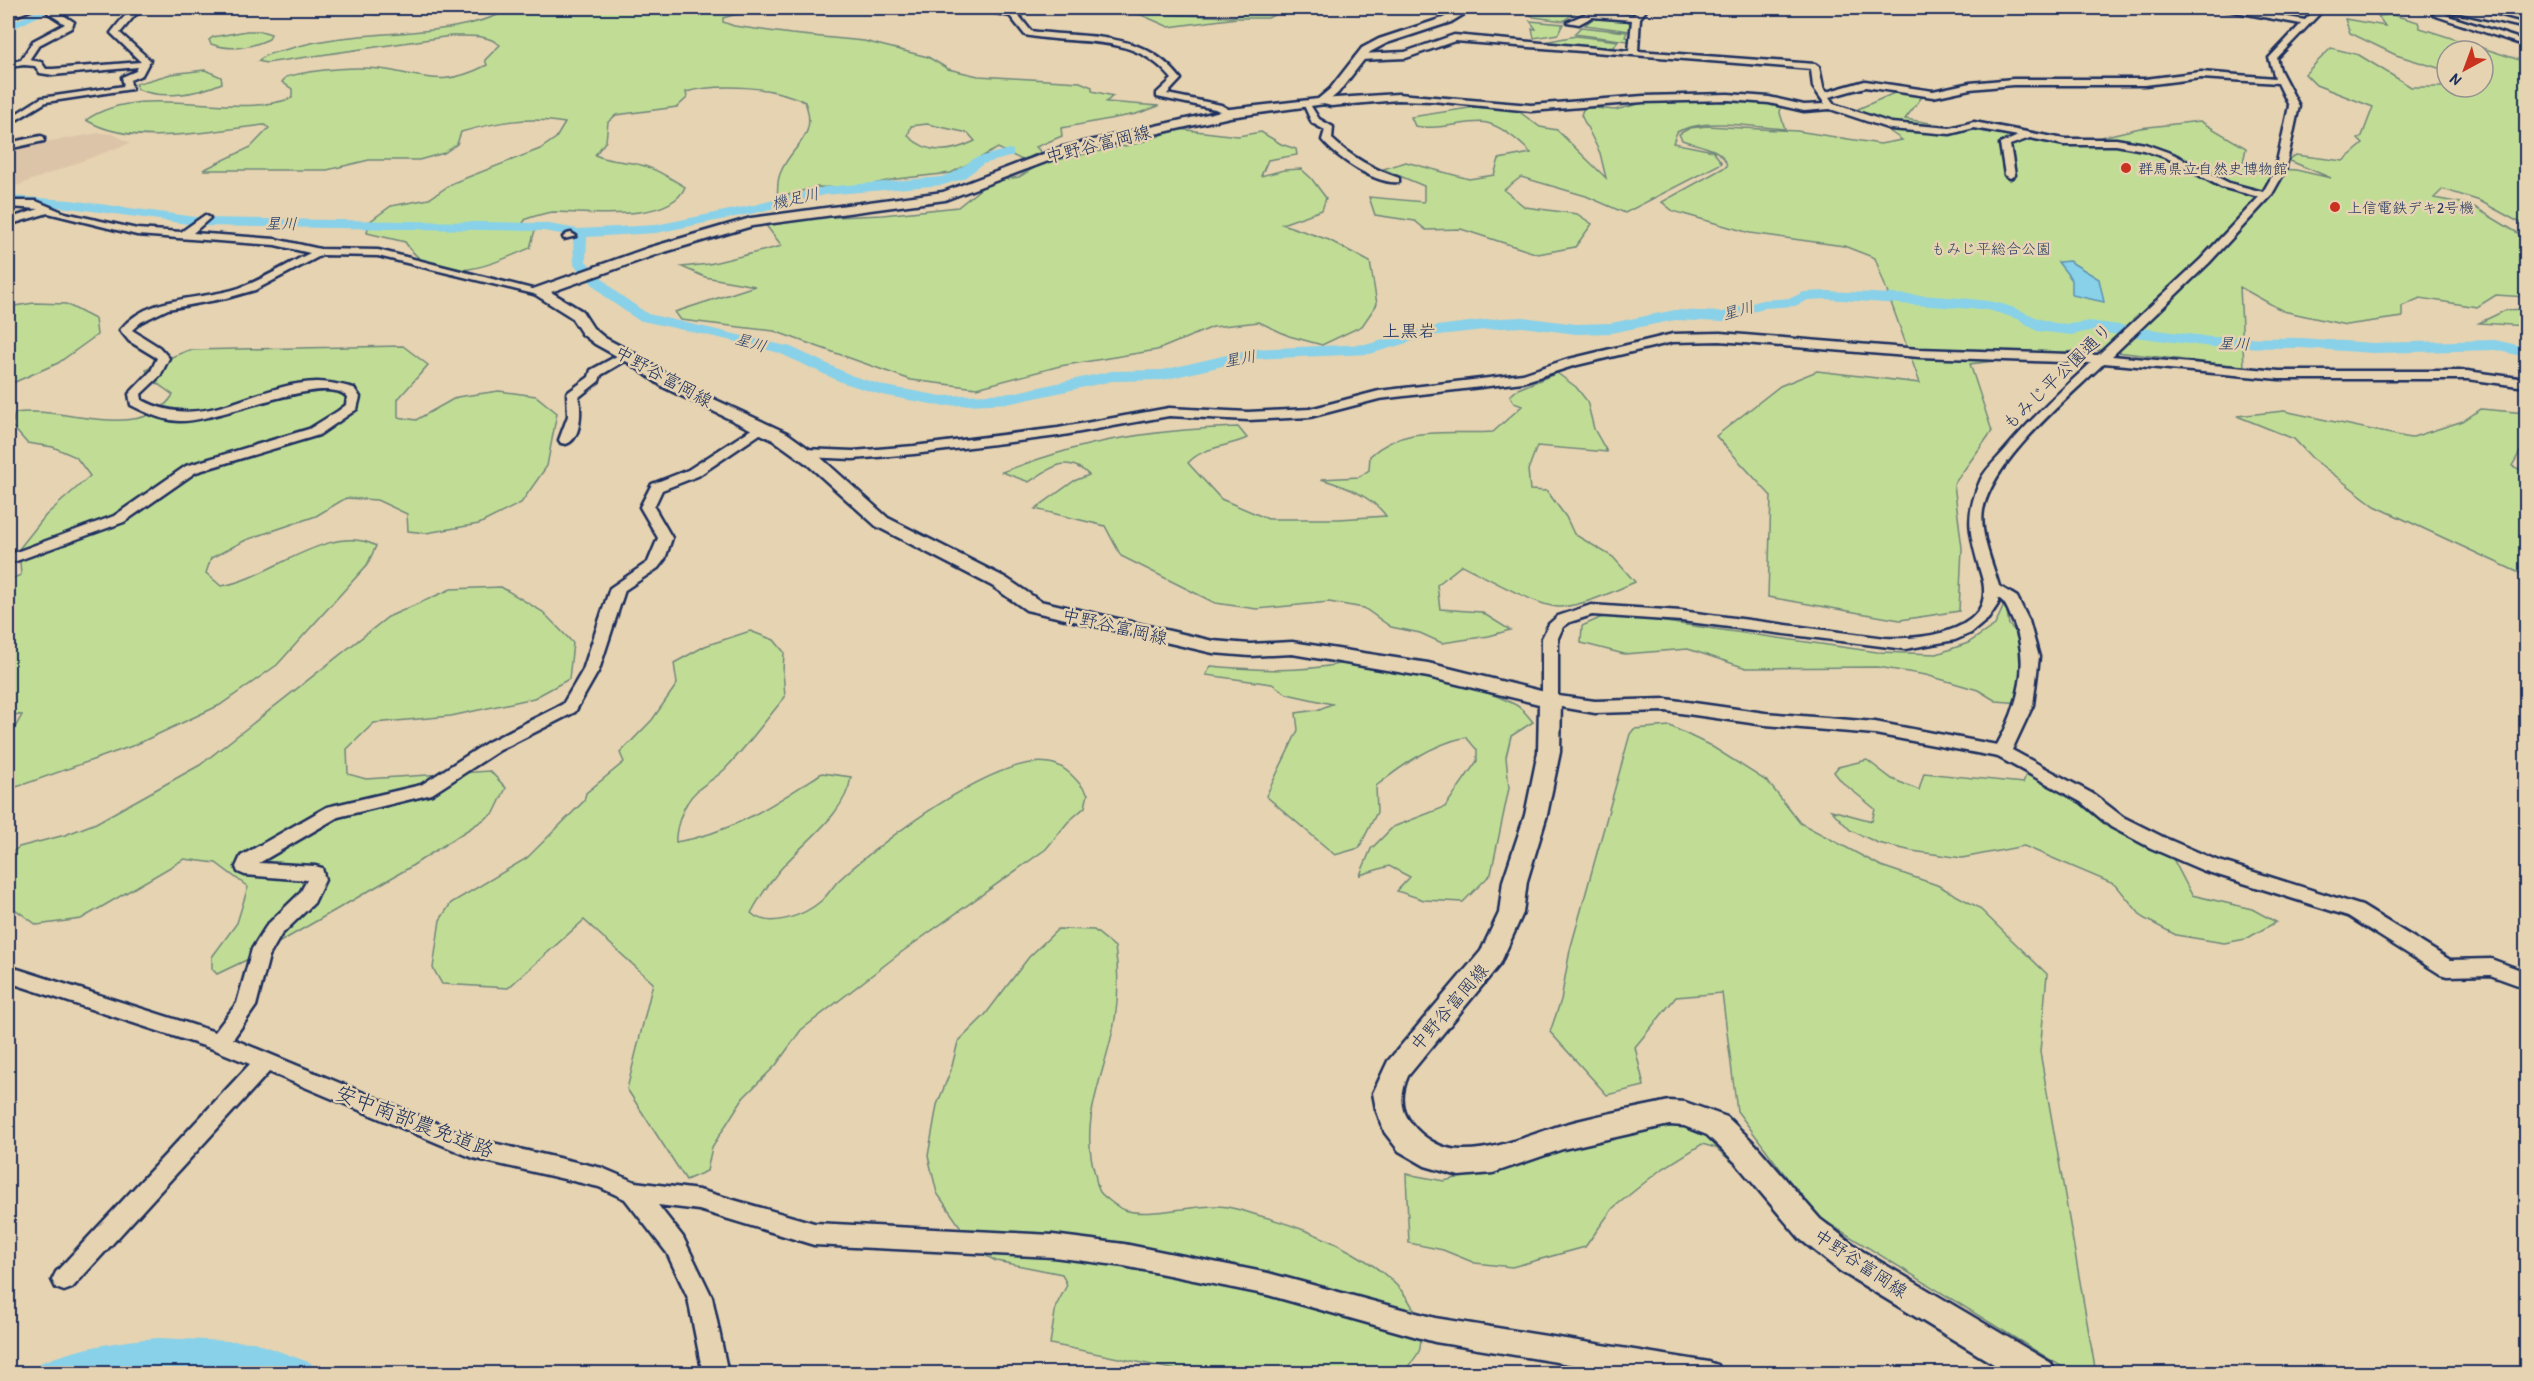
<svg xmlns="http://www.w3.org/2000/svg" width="2534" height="1381" viewBox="0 0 2534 1381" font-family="'Patrick Hand','Klee One',sans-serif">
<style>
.built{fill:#dcc4a9}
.green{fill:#c1dd95;stroke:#6e867a;stroke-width:1.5;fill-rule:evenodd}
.water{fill:#88d1e9;stroke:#5c90b1;stroke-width:1.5}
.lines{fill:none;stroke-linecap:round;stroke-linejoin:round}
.river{fill:#88d1e9;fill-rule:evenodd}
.minor-casing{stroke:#1b2f5e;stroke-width:5}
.major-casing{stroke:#1b2f5e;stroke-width:5}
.minor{fill:#e6d3b1;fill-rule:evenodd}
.major{fill:#e6d3b1;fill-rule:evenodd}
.poi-dot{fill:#c8321e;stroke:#e6d3b1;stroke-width:2}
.labels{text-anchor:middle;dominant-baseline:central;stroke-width:5;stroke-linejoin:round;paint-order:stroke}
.far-poi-label{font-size:15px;fill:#1b2f5e;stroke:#e6d3b1;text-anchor:start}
.far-park-label{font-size:15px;fill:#2c4064;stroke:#e6d3b1}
.far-water-label{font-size:16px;font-style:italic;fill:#263f6c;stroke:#e6d3b1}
.street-label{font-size:18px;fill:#1b2f5e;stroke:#e6d3b1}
.far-quarter-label{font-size:18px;fill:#1b2f5e;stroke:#e6d3b1}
.near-street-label{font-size:21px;fill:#1b2f5e;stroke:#e6d3b1}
</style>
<rect width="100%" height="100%" fill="#e6d3b1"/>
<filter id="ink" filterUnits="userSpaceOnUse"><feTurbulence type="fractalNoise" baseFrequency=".0167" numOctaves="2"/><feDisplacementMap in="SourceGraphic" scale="12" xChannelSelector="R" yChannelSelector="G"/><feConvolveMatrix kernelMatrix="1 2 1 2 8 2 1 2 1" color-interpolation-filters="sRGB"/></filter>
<g filter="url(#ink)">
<path class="built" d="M100,133l13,1 17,9 -122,46v-41z"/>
<path class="green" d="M318,8h80l-21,7z
M513,8h339c-43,4 -87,-4 -129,10v4l11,4 57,8 73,7 64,16 20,12 30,7 102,6 12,5v4l21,5 -7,6 53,4 -23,8 -75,14 1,8 -26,11 5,5 -19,8 -24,-12 -47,25 -55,6 -41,9 -39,-1 -39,11c1,-8 0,-17 3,-24 11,-30 39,-35 25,-72 -31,-16 -86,-19 -119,-10l1,6 -10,9 -61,8 -8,7 -2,19 -11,14c13,6 24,6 37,8 20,3 36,14 53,24 -15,37 -100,25 -132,25 -9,1 -18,4 -27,7l-3,4 12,7 -5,18c-42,18 -94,42 -125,-6l-38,-9 2,-11 22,-16 38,-7 24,-16 87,-34 16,-11 9,-15c-37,-7 -68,-1 -104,9l-4,12 -13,9 -25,7h-50l-42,10h-124l48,-23 18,-19 -4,-3c-53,5 -130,24 -179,-5 59,-40 143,1 206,-22v-9l-10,-7 4,-5c29,-8 77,-12 107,-6 40,8 55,14 94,-6l-2,-5 15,-15c-13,-11 -33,-9 -49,-9l-185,27 -8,-2c8,-8 23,-10 34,-13 71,-22 158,-6 221,-40zM927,124l41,9 7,8c-25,12 -46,14 -67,-5l3,-10z
M1266,8h12v5l-10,5h-31l-68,9 -32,-14 94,4z
M1539,8h41v1l-17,12 -29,-4 -5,-3z
M2393,15l25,7 2,6 106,34v164l-46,-25 -37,-12 -9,9 37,7 55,33v59l-30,-2 -19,12 -57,-9 -18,8v11l-56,8 -63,-14 -43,-24 4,80 -153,-18 -121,15 22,67 -38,53 8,64 -3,63 -59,9 -132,-23 3,-101 -55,-60 64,-50 37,-15 103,12 -45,-125 -31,-12 -94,-13 -77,-22 -11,-9 65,-36c-3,-19 -30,-20 -45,-26l-3,-6 11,-6 17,-2 90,5 83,13 22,-4 -44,-31 43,-19 21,7 -17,22 126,20h62l47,-11 60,-7 46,27 -4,19 54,3 35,8 -43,-18 8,-5 47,6 20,-17 -5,-5 4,-3 11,-29 -57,-22 -11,-11 26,-26 28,7 52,32h33l1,-17 -49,-15 -46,-22 -5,-14 40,7 -7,-10zM2447,51h36v36h-36z
M1595,17l30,2 7,6 -2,6 -45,-6z
M1530,21l33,3 -5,10 -24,4 -2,-9h4z
M1581,27l46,5 -2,5 5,1 -2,3 -54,-7z
M247,31h14l10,3 -2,5c-20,9 -37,12 -58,5l-2,-4 4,-3z
M1576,36l42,5 -6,9 -68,-8z
M205,70l16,7 1,6c-25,11 -59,17 -85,6l-1,-5 35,-10z
M1733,99l48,7 -1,7 5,16c-31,-2 -81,-12 -108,3l-4,11 40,8 9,12 -97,50 -39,-17 -65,-19 -17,13 21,17 52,7 15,10 -17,23 -37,7 -77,-25 -35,1 -11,-9 -40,-6 -6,-18 55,5v-16l-41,-17 23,-7 63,17 25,-4 5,-16 32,-6c-11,-11 -29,-26 -44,-30 -15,-4 -48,8 -72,3l-4,-9 71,-11 32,2 26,19 17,3 49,48 -6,-25 -19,-38 3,-8 31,3 36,-9z
M1178,129l60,7 23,-4 20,12 15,5 1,6 -29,5 -7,16 23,-6 17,-1 10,9 15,20 -4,12 -40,14 47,16 41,22 7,42 -15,22 -40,19 -33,-9 -30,-14 -46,5 -56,23 -97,16 -83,22 -66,-8 -137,-49 -93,-11 -6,-8 80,-26 -50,-9 -23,-10 27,-3 73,-18 -17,-22 46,-6 72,-3 75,-8 31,-25 30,-5 23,-14 97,-20z
M34,303l32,1 29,15 2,16 -39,28 -50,22v-78z
M2526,309v17l-47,-3 27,-13z
M403,346l25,19 -30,34v18l18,3 41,-23 42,-6 37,5 21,17 -10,53 -26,37 -42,21 -53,9 -18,-2 -1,-17 -30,-14 -31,-2 -30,18 -70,24 -35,18 -5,15 15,13c48,-7 109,-65 155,-40l-9,19 -90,100 -57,40 -85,40 -127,45v-50l14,-25 -14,-1v-134l13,-5 -2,-26 27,-34 44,-39 -14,-19 -23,-10 -26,-4 -15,-17 3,-13c47,-8 127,31 158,-18l-23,-17 -4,-8 13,-8 30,-12z
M1557,373l19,14 11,14 7,28 13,23 -70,-6 -9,24 2,20 17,1 19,26 8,17 39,23 22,25c-20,9 -52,24 -75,25 -20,1 -78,-32 -98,-42l-25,20 3,24 41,3 29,18 -21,6 -47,7 -22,-10 -29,-6 -27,-19 -35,-6 -72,7 -42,-6 -94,-47 -16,-30 -70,-17 39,-28 15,-6c-22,-22 -39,-7 -60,7l-27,-10c18,-6 35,-13 53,-18 59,-19 122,-25 183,-27l9,11c-20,9 -45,9 -59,25l33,36 47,20h71l47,-3c-14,-20 -42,-30 -65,-37l38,-2 10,-7 1,-14c35,-32 79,-21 123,-24l29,-26 -8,-3 -4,-7 8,-7z
M2481,409l45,4v28l-14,25 14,6v104l-151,-70 -63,-48 -18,-19 -57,-23 47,-5 126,27 53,-17z
M501,587l42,25 30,31 -4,36 -35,19 -83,18 -77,7 -27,26 1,25 18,5 124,-8 16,17 -12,25 -87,56 -148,85 -42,20 -5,-5v-12l25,-34 11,-36 -32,-24 -32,-4 -103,60 -44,6 -29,-21v-48l11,-9 46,-12 31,-12 104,-58 188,-148 63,-28z
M2004,605h2l3,20 12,12 1,66 -26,-2 -18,-11 -52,-15 -48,-8 -132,1 -58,-19 -64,5 -43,-11 1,-17 18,-8 16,-3 261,37 60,2 31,-11 27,-18z
M750,631l24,9 10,12 -1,19 2,26c-20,24 -38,49 -60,72 -12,12 -29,18 -38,34 -6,10 -12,28 -11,39 57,-9 98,-38 146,-69l29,4c-5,35 -42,61 -65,86 -14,15 -25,32 -35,50 18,17 54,2 70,-12 7,-6 12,-15 18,-21 38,-35 163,-132 215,-116 14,4 25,19 34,30l-3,13 -17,15 -22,27 -147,105 -98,76 -25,35 -33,33 -31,49 -5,24 -21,9 -59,-91 26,-106 -69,-63 -76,68 -66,-4 -9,-16 7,-48 11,-17 76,-45 57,-57 2,-8 38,-31 -4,-9 32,-33 25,-36 -3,-21 31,-17z
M1344,663c49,2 129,20 172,42 7,4 12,11 17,17l-22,14 -5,21 3,31 -18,86 -28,28 -39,-2 -27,-9 13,-14 -21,-11 -29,9 11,-26 22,-22 52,-20 32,-46v-11l-11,-13c-35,8 -62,27 -90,49l1,26 -18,36 -24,7 -69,-59 32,-66 -2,-17 21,-3 15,-6 -45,-10 -15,-10 -66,-9 5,-9c46,4 88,7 133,-3z
M1670,726l41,20 57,36 32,41 81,43 56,19 41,22 69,67 -7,78 55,316 -23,5 -257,-158 -78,-104 -15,-118 -46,4 -41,50 9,39 -37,9 -57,-63 11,-32 9,-50 60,-216 4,-5z
M1867,760l25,19 27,11 5,-17 99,10 4,-11 26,10 117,71 22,42 60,14 24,13 -30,17 -22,4 -48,-8 -33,-17 -27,-33 -92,-39 -62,12 -50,-7 -34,-8 -28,-13 -19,-20 41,11 3,-12 -33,-27 -8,-10 4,-5z
M1058,929l36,1 21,17c4,25 4,47 0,72 -9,55 -37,99 -20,155 1,6 2,13 5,18 4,5 16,14 22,17 22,10 70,-4 95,-3 12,0 27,5 40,9 55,14 174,59 163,133 -1,8 -13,19 -18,25l-206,1 -146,-30 6,-38 11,-21 -5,-11 -66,-13 -19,-10 -40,-58 -9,-37 9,-51 14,-35 7,-28 27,-27 44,-58z
M1657,1124h36l41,31 -1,8 -17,-15 -14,-4 -43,27 -46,37 -28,39 -73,20 -37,-4 -32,-13 -34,-7 -3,-69 38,7 64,-15z"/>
<path class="water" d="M2069,261l30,18 5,23 -32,-7v-15l-14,-18z"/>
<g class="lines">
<path class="river" d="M44,8h12l-48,23v-7z
M1009,149l4,1v6l-30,8 -20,15 -20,6 -119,10 -69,18 -99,20 -69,4 -1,24 30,31 32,22 143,33 62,29 32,10 57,10 70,-3 100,-22 51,-1 89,-21 117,-5 60,-17 72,-9 22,-1 53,7 35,-1 64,-13 48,2 39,-12 29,-2 13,-6 23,-1c53,3 108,3 161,10 42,6 54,31 101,20l122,16 90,1 72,5 122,-3 31,7v10l-31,-7 -122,3 -72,-5 -90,-1 -122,-16 -18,4 -34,-4 -19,-12 -30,-9 -161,-11 -19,1 -13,6 -31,2 -40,14 -49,-2 -64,13 -35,1 -53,-7 -22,1 -71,8 -60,18 -118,5 -89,21 -51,1 -100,22 -70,3 -60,-11 -41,-13 -62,-29 -28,-8 -113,-25 -32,-22 -32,-33 -1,-29 -30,-5 -340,-5 -133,-18 -62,-4v-8l62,4 133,18 340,5 35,6 78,-4 98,-20 70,-18 117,-10 12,-4 22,-15z
M158,1338l96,4 57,21 5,11 -158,-6 -46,6h-77l5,-11c37,-15 78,-22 118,-25z"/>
<g class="minor-casing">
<path id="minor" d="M8,8h20l-20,3z
M52,8h10l-5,3 17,11 -3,6 -32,17 -10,15 12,2 5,7h7l88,-7 -30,-29c11,-14 19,-27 38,-25l-14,7 -15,18 30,27 -8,15 -12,5 2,9 -86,13 -38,23v-6l33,-21 83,-12 -2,-9 14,-6 2,-4 -85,8 -13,-2 -5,-7 -11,-1 -16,2v-4l13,-3 12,-19 32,-17 -17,-11v-4z
M973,8l43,4 15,19c55,8 112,-2 150,48l-14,15 54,11 14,8 -5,3 -15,-7 -58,-12v-4l15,-14c-39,-48 -93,-33 -147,-44l-15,-19z
M1640,8h8l-8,10 -2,33 177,13 4,3 4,20 3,5 39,-11 68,10 37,-8 43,-4h132l56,-7 74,6 -6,-20 32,-34 -75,-14 -4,-2h14l69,12 7,-7 -17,-5h30l-48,50 3,12 19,36 -14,65 -14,25 -62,67 -97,93 167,15h188l59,8v8l-59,-8h-188l-175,-16c-37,36 -110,96 -121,147 -4,24 10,54 16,76l18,11 12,24 10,36 -6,48 -21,45 81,44 30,23 42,21 51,22 146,46 88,54 41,-1 35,13v16l-36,-13 -43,1 -7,-2 -92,-58 -146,-46 -51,-22 -40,-21 -30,-25 -83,-45 -123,-23 -110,-9 -99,-14 -71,2 -45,-8 -8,-5v-62l7,-14 9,-8 33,-11 90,6 204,27c31,2 102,-4 99,-49 0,-7 -3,-15 -5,-22 -10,-36 -14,-52 2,-88 5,-10 16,-20 23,-28 27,-32 56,-60 87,-88l-172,-6 -199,-16 -47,1 -100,24 -50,16 -144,17 -69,18 -62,3 -79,-4 -111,20 -144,18 -61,5 -49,-2 -7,-4 7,-4 49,2 61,-5 144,-18 111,-20 79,4 62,-3 69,-18 144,-17 42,-14 108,-26 47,-1 199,16 179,6 103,-96 58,-62 -38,-10 -54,-29 -24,-8 -27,-5h-52l-34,-7 -20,7 5,30 -5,3 -5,-3 -5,-31 18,-8 -44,-8 -24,6 -60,-5 -60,-20 -26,2 -35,-8 -41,-3 -85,2 -112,9 -99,-10 -34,-1 -67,6 -15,-4 5,-3 77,-5 133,11 112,-9 85,-2 41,3 35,8 21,-1 -12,-17 -2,-18 -356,-28 -49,17 -47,2 -4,-3 4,-3 46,-2 49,-17 175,16 3,-31 -40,-3 -13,7 -12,-2 23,-10 44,3zM2201,78l77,5 11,23 -14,65 -12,21 -34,-9 -56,-29 -28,-10 -29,-5h-52l-90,-17 -24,6 -59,-5 -57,-19 -5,-7 36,-10 68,10 37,-8 43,-4h132zM1998,598c7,3 10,12 13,19 21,42 8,89 -14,128l-122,-23 -110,-9 -99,-14 -71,2 -37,-5v-58l5,-11 7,-5 22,-7 89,6 224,28 50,-9 16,-7 17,-14 10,-15z
M2447,8h18l61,16v4l-69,-16 -12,3 81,26v5l-93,-31z
M1303,103h6l10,16 14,8 -1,12c20,19 41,30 67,39v4c-23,3 -63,-25 -77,-42l3,-10 -13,-7z
M41,136l3,1v4l-36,8v-6z
M8,201h28l29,12 72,16 44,3 24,-17 5,3 -17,15 82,6 45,10 58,1 166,42 -6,3 -160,-39 -56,-1 -67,35 -28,8 -59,11 -27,13 -9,8 27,17 10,11 -9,18 -19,18 1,6c65,34 111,-17 175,-18 12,0 25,3 37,6l6,9 -3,12 -38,26 -123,37 -72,50 -116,42v-9l106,-39 72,-50 123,-37 29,-18 8,-6 1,-8c-21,-25 -132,26 -168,24 -18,-1 -32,-8 -48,-16l-2,-11 22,-23 6,-13 -28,-17 -9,-11c29,-36 80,-29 119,-42 25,-9 47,-23 71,-35l-35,-8 -138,-10 -89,-22 -40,12v-6l31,-10 -31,-2z
M567,234l4,-1 5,3 -12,3 -1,-2z
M626,351l6,4 -2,3 -29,17 -2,6 -20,16c2,13 3,42 -13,47l-5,-1 -2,-3 9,-24 -1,-23 22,-16 2,-7z
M761,423l7,4 -2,3 -68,46 -36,14 -8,17 18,31 -7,21 -7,9 -33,22 -26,80 -24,42 -75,38 -68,44 -94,23 -79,46 56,3 7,2 3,12 -11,23 -33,32 -12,21 -13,50 -23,33 242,100 127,29 33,14 64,8 115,33 239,12 71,9 144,29 167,45 274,44 9,3 3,9h-91l-195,-32 -167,-47 -144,-29 -71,-9 -239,-12 -115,-35 -41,-5 25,32 29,60 16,77h-25l-15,-76 -21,-45 -42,-54 -26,-12 -126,-29 -204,-86 -197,216 -8,3 -8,-3 -4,-8 4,-8 194,-208 -37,-15 -205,-67v-16l207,66 22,-29 15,-54 15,-24 33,-32 7,-13 -62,-5 -7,-3 -2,-5 5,-11 86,-49 94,-22 67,-43 75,-38 20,-34 27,-82 38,-26 10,-24 -18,-31 12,-23 36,-14z"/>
</g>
<g class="major-casing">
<path id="major" d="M23,8h13l-28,11v-6z
M1462,8h12l-23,14 -64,21 -17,9 -32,41 -13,11 -95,13 -163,37 -122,46 -193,26 -94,28 -107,38 31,19 11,17 12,10 38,20 32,23 112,52 32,23 69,62 118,60 34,23 173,40 37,3 42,-2 136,21 129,32 4,5 -1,52 -13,63 -20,66 -4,32 -23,51 -92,112c-7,16 -9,32 3,47 11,14 30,27 50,27 35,1 68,-15 101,-25 35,-10 72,-16 107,-24l16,1 42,15 28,27 65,75 42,32 189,112 5,11h-46l-170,-103 -40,-32 -65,-77 -28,-27 -23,-9 -15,-1 -106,24 -70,24 -34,3 -34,-10 -26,-15 -14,-18 -9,-24 -3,-16 15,-32 93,-110 18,-38 4,-32 22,-66 13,-63 1,-48 -111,-27 -136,-23 -42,2 -37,-3 -187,-43 -34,-24 -116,-60 -69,-62 -32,-23 -112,-54 -32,-23 -36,-20 -13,-10 -11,-17 -40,-25 2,-3 115,-41 103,-30 192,-26 116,-44 171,-39 88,-10 12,-10 32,-41 17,-9 64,-21z"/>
</g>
<use href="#minor" class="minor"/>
<use href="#major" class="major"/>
</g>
</g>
<g class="poi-dot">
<circle cx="2126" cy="168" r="6"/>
<circle cx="2335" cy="207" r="6"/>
</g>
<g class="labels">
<g class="far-poi-label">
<text x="2138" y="168">群馬県立自然史博物館</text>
<text x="2347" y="207">上信電鉄デキ2号機</text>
</g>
<g class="far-park-label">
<text x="1991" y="248">もみじ平総合公園</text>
</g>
<g class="far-water-label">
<text transform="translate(795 198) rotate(-13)">機足川</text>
<text transform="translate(281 223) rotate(1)">星川</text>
<text transform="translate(1738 310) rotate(-15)">星川</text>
<text transform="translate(751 342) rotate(16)">星川</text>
<text transform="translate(2234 343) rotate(2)">星川</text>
<text transform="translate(1240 358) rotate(-10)">星川</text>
</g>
<g class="street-label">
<text transform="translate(1098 144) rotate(-14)">中野谷富岡線</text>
<text transform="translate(664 376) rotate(29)">中野谷富岡線</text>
<text transform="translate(2057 376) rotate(-44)">もみじ平公園通り</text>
<text transform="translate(1115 626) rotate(13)">中野谷富岡線</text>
<text transform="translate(1449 1007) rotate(-49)">中野谷富岡線</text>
<text transform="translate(1861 1263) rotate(34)">中野谷富岡線</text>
</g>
<g class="far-quarter-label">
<text x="1409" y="330">上黒岩</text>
</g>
<g class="near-street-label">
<text transform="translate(415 1121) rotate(21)">安中南部農免道路</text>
</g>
</g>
<rect width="2534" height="1381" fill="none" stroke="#e6d3b1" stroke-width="30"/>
<rect x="15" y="15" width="2504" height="1351" fill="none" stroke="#1b2f5e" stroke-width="2" filter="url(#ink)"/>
<g transform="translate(2465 69) rotate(221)"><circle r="28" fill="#e6d3b1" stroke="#959190" stroke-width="1.5"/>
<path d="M0-4.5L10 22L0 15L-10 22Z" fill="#c8321e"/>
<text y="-9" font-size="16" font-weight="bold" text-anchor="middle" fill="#1b2f5e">N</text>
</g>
</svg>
